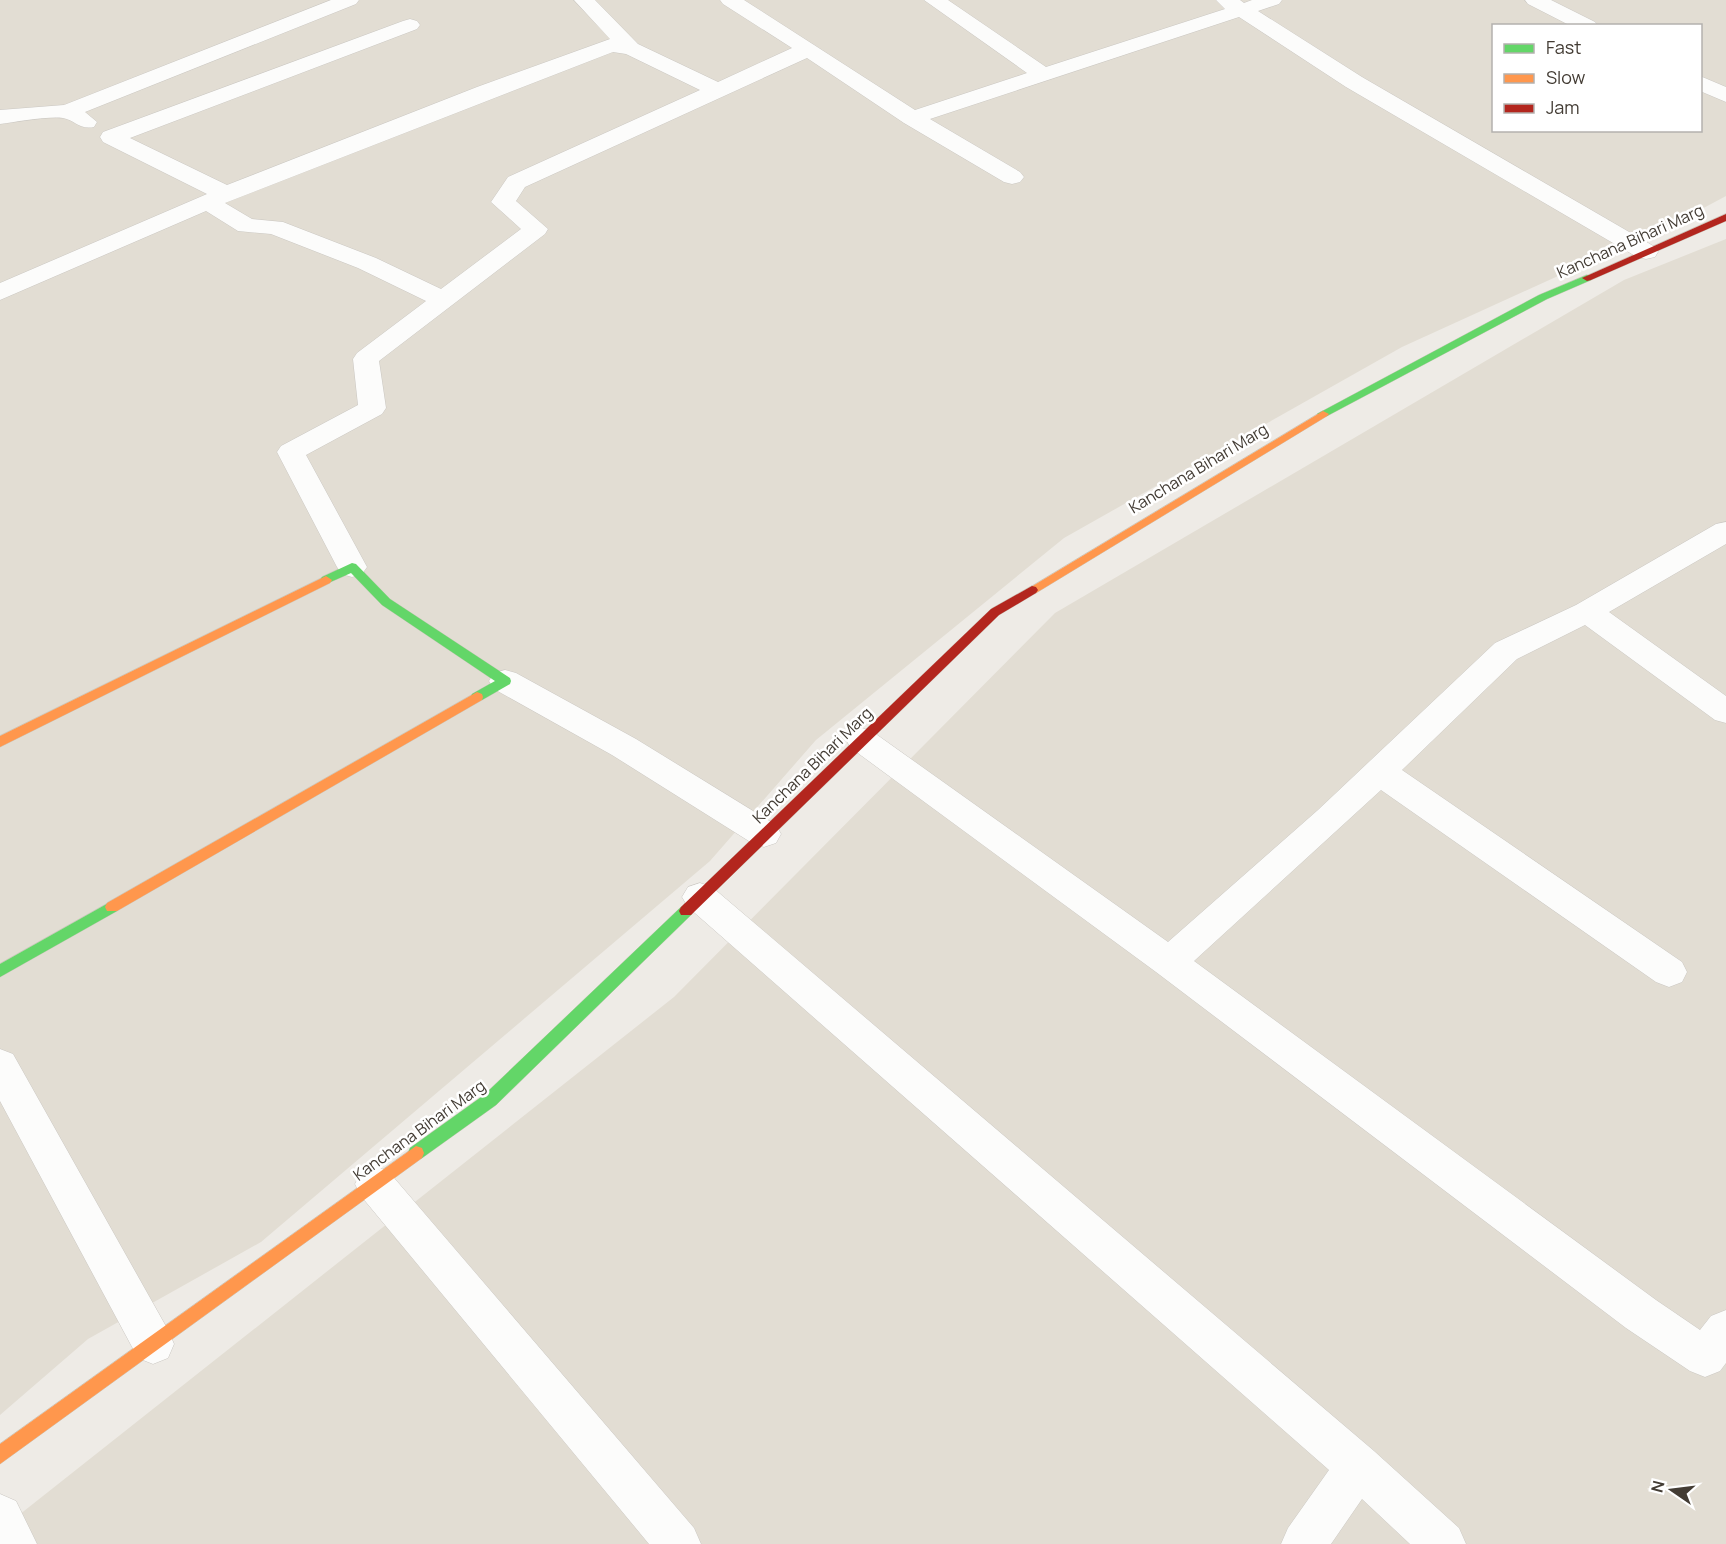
<svg xmlns="http://www.w3.org/2000/svg" width="1726" height="1544" viewBox="0 0 1726 1544" font-family="Manrope,sans-serif">
<style>
.residential{fill:#e2ddd3;fill-rule:evenodd}
.lines{fill:none;stroke-linecap:round;stroke-linejoin:round}
.street-casing{stroke:#cac7c2;stroke-width:1}
.fast-casing{stroke:#ccc8bd;stroke-width:1}
.slow-casing{stroke:#ccc8bd;stroke-width:1}
.jam-casing{stroke:#ccc8bd;stroke-width:1}
.street{fill:#fcfcfb;fill-rule:evenodd}
.fast{fill:#63d668;fill-rule:evenodd}
.slow{fill:#ff974d;fill-rule:evenodd}
.jam{fill:#b3261e;fill-rule:evenodd}
.labels{text-anchor:middle;dominant-baseline:central;stroke-width:5;stroke-linejoin:round;paint-order:stroke}
.street-label{font-size:16px;fill:#433c34;stroke:#fff}
</style>
<rect width="100%" height="100%" fill="#eeebe6"/>
<path class="residential" d="M0,0h1726v196l-45,24 -279,127 -338,191 -248,202 -106,121 -449,381 -173,97 -88,76zM1494,26h206v104h-206z
M1726,239v1305h-1726v-14l674,-533 381,-384 569,-333z"/>
<g class="lines">
<g class="street-casing">
<path id="street" d="M331,0h28l-3,4 -271,108 12,10 -3,5c-15,3 -19,-7 -31,-9 -15,-2 -47,4 -63,6v-14l64,-5z
M574,0h21l43,44 80,38 74,-34 -69,-44 -3,-4h24l171,110 112,-37 -103,-73h24l98,67 179,-58 -9,-9h24l4,3 8,-3h30l-3,4 -21,7 104,66 293,170 3,5 -3,5 -9,2 -9,-2 -291,-170 -107,-70 -309,102 90,53 4,5 -4,5 -8,2 -8,-2 -100,-59 -97,-65 -282,129 -9,14 32,28 -3,5 -166,127 7,47 -4,6 -76,41 61,112 -5,7 -10,3 -10,-3 -5,-7 -60,-115 4,-6 77,-41 -5,-46 4,-6 69,-52 -68,-33 -87,-34 -33,-3 -32,-20 -206,89v-17l207,-89 -104,-52 -3,-5 3,-5 300,-111 7,-2 7,2 3,4 -3,4 -287,109 97,47 250,-98 133,-48zM613,52l13,2 74,36 -192,87 -17,25 30,27 -80,60 -65,-31 -93,-36 -31,-3 -27,-16z
M1525,0h26l44,22 3,4h-27l-43,-22z
M1700,76l26,11v15l-26,-11z
M1726,522v22l-117,68 117,84v27l-11,-3 -130,-95 -68,34 -115,111 280,192 5,10 -5,10 -13,5 -13,-5 -275,-192 -187,171 462,339 44,30 11,-14 15,-6v53l-6,8 -15,6 -15,-6 -64,-43 -470,-356 -305,-224 -5,-8 5,-8 11,-4 11,4 295,210 150,-132 177,-167 81,-38 140,-81z
M505,670l11,3 120,66 140,86 5,9 -5,9 -12,4 -12,-4 -140,-88 -118,-66 -5,-8 5,-8z
M700,883l12,4 662,564 85,77 7,16h-56l-48,-45 -31,45h-50l7,-16 41,-58 -641,-563 -6,-10 6,-10z
M0,1049l13,5 155,276 6,14 -6,14 -15,6 -15,-6 -138,-257z
M375,1166l14,6 305,356 7,16h-52l-288,-348 -6,-12 6,-12z
M0,1494l16,7 21,43h-37z"/>
</g>
<g class="fast-casing">
<path id="fast" d="M1587,275l5,3 -1,2 -44,19 -220,117 -4,1 -6,-3 222,-119z
M352,563l4,1 34,35 120,79 1,3 -1,3 -28,16h-10l-1,-3 1,-3 23,-13 -113,-76 -31,-32 -25,11 -6,-4 2,-3z
M112,901l5,2 2,4 -2,4 -117,66v-13z
M686,905l5,2 2,4 -2,4 -195,190 -74,53 -6,2 -6,-2 -2,-5 2,-5 74,-53 197,-188z"/>
</g>
<g class="slow-casing">
<path id="slow" d="M1323,411l6,3 -2,2 -291,177h-8l-2,-3z
M326,576l6,4 -2,3 -330,164v-11z
M477,692l5,2 1,3 -1,3 -365,211h-10l-2,-4 2,-4z
M416,1146l6,2 2,5 -2,5 -422,306v-20z"/>
</g>
<g class="jam-casing">
<path id="jam" d="M1726,214v7l-135,59 -4,1 -5,-3z
M1032,586l4,1 2,3 -2,3 -37,22 -308,300h-10l-2,-4 2,-4 310,-298z"/>
</g>
<use href="#street" class="street"/>
<use href="#fast" class="fast"/>
<use href="#slow" class="slow"/>
<use href="#jam" class="jam"/>
</g>
<g class="labels">
<g class="street-label">
<text transform="translate(1630 241) rotate(-24)">Kanchana Bihari Marg</text>
<text transform="translate(1198 468) rotate(-31)">Kanchana Bihari Marg</text>
<text transform="translate(812 765) rotate(-44)">Kanchana Bihari Marg</text>
<text transform="translate(419 1130) rotate(-36)">Kanchana Bihari Marg</text>
</g>
</g>
<rect x="1492" y="24" width="210" height="108" fill="#ffffff" stroke="#b4b1ae" stroke-width="1.5"/>
<rect x="1504" y="44" width="30" height="9" fill="#63d668" stroke="#b4b1ae" stroke-width="1.5"/>
<text x="1546" y="54" font-size="18" fill="#433c34">Fast</text>
<rect x="1504" y="74" width="30" height="9" fill="#ff974d" stroke="#b4b1ae" stroke-width="1.5"/>
<text x="1546" y="84" font-size="18" fill="#433c34">Slow</text>
<rect x="1504" y="104" width="30" height="9" fill="#b3261e" stroke="#b4b1ae" stroke-width="1.5"/>
<text x="1546" y="114" font-size="18" fill="#433c34">Jam</text>
<g transform="translate(1672 1490) rotate(284)" stroke="#ffffff" stroke-width="4.5" paint-order="stroke">
<path d="M0-4.5L10 22L0 15L-10 22Z" fill="#433c34"/>
<text y="-9" font-size="16" font-weight="bold" text-anchor="middle" fill="#433c34">N</text>
</g>
</svg>
